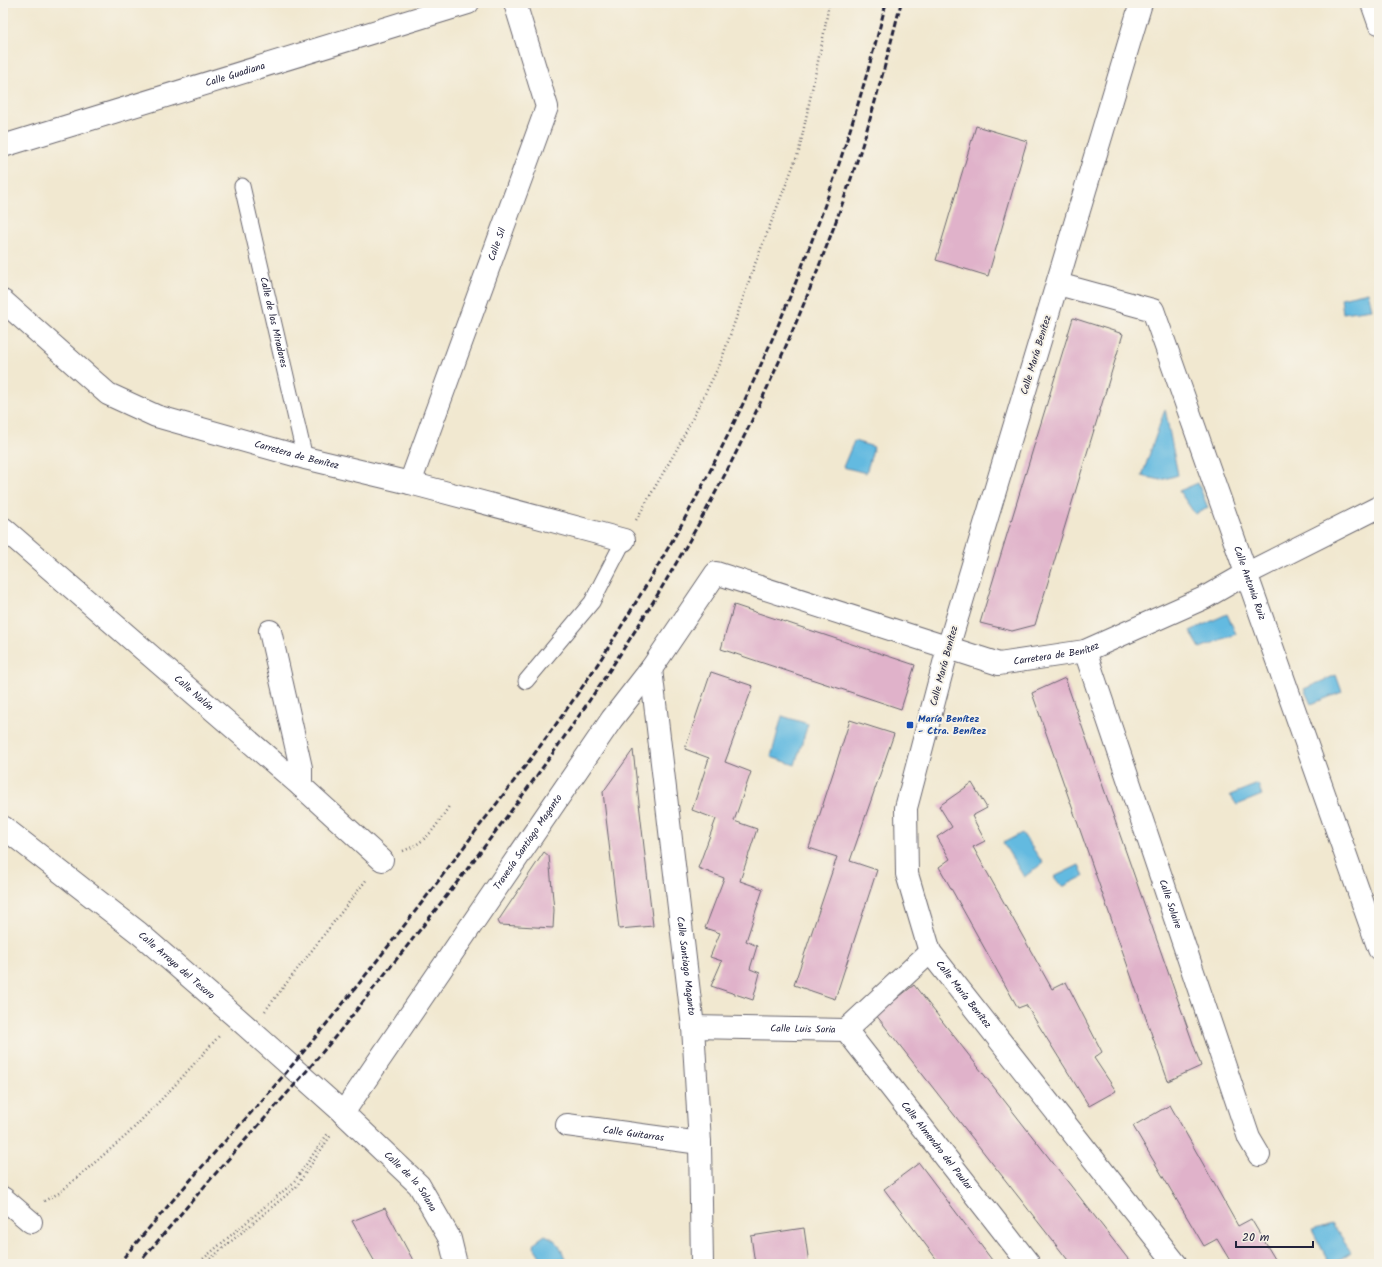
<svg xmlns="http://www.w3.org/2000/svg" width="1382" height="1267" viewBox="0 0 1382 1267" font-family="Kalam,sans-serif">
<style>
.water{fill:#63bae0;stroke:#426e8e}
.building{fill:#e0b2ca}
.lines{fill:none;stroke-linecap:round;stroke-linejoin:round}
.lane-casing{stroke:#6a676f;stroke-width:17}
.street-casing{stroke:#6a676f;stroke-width:24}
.path{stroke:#6a676f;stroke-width:2.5;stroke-dasharray:1 3;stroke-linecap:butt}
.lane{stroke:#fff;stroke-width:15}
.street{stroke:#fff;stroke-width:22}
.rail{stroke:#22223b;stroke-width:3;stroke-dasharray:6 3;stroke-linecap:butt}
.transit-dot{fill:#1a4fb4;stroke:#f7f3e8;stroke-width:1.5}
.labels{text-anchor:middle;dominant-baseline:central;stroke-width:4;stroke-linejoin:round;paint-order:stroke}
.street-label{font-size:10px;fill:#22223b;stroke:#f7f3e8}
.transit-label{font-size:10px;font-weight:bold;fill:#164399;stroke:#f7f3e8;text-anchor:start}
</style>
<rect width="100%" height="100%" fill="#f7f3e8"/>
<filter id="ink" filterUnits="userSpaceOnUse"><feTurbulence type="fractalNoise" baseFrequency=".025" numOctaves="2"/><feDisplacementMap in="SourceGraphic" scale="8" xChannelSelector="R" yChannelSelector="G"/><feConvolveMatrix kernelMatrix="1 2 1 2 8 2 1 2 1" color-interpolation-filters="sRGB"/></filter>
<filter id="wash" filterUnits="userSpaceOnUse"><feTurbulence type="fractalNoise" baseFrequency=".012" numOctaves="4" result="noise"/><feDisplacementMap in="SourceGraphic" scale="16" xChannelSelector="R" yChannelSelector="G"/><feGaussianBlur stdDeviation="0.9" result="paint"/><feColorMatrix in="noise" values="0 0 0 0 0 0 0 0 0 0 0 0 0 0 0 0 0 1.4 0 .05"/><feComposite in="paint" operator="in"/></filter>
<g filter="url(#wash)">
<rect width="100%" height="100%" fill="#f1e8d0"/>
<path class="water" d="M1368,292l4,17 -29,4 -2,-15z
M1165,409l13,66 -17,5 -19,-4z
M854,441l20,6 -8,26 -23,-6z
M1198,483l10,25 -13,6 -16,-23z
M1227,614l9,20 -36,14 -10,-17z
M1336,675l6,17 -31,12 -7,-15z
M782,716l26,8 -13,41 -24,-8z
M1258,784l4,11 -25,10 -7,-10z
M1022,833l21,30 -19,14 -21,-34z
M1079,865l5,11 -22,11 -8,-10z
M1332,1224l19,28 -18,12h-3l-18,-34z
M545,1235c13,5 16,12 20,24l-3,5h-17l-11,-17 1,-5z"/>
<g id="blocks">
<path class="building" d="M976,126l51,15 -39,135 -52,-16z
M1073,318l50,16 -88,291 -23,6 -32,-8z
M734,605l181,60 -14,44 -180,-60z
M711,672l42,14 -28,76 26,10 -17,49 23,8 -17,52 23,8 -17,52 11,5 -7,23 10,4 -7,27 -42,-14 11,-25 -12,-4 10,-24 -15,-5 19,-50 -26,-10 18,-49 -24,-9 17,-52 -24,-9z
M1065,678l136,388 -33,15 -136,-388z
M850,720l44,14 -44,127 27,9 -42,129 -41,-14 43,-128 -28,-9z
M633,750l20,176 -34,3 -16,-137z
M972,783l15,25 -15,8 13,25 -12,6 79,142 14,-7 36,70 -8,6 22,33 -27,15 -63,-101 -8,3 -79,-141 11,-8 -13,-22 15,-10 -13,-21z
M544,852l5,4 5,54 -1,18 -53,-3 -2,-4z
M914,985l218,279h-61l-195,-249z
M1170,1105l68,121 13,-7 27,45h-46l-15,-25 -13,7 -71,-120z
M919,1163l76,101h-55l-56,-75z
M385,1208l30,56h-39l-24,-43z
M804,1228l5,36h-54l-4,-28z"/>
</g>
</g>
<g filter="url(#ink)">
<use href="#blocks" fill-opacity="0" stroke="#6a676f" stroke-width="1"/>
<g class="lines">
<g class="lane-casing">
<g id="lane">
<path id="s1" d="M242,186l63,272"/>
<path d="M526,681l66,-79 32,-62"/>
</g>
</g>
<g class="street-casing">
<g id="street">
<path id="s2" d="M1141,3l-193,645 -42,160 1,66 23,78 246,312"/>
<path d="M1372,3l7,20"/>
<path id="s3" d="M3,146l465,-143"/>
<path id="s4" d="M1058,284l95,26 226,639"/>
<path id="s5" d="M3,301l105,93 48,22 149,42 105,25 214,57"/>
<path id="s6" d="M410,483l137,-376 -32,-104"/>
<path id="s7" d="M3,528l298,258 81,74"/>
<path d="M270,631l31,137v18"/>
<path id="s8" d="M1085,651l164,487 10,17"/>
<path id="s9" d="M651,669l42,358 7,116 2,121"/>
<path id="s10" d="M3,827l136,106 98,85 103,92 79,75 31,54 6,25"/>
<path id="s11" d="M693,1027l153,3 84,-78"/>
<path id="s12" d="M846,1030l183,234"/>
<path id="s13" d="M343,1113l269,-394 39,-50 65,-96 283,91 86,-13 119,-53 42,-24 133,-67"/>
<path id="s14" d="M567,1125l133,18"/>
<path d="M3,1198l28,24"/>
</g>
</g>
<path class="path" d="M636,520l41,-71 43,-85 35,-100 44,-113 25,-118 5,-30
M403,851c26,-10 32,-24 47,-46
M265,1011l102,-132
M44,1201l15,-8 68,-58 49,-51 44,-49
M197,1264l96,-81 36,-51
M204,1264l92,-77 35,-52"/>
<use href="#lane" class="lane"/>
<use href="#street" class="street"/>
<path class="rail" d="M118,1264c33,-38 65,-76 98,-113 19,-21 38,-41 56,-62 73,-85 142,-175 209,-265 44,-57 88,-115 127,-176 38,-62 76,-124 108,-189 74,-146 130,-298 170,-456
M138,1264c31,-36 61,-72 93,-108 31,-35 64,-70 94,-107 27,-32 52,-66 79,-99 107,-135 210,-274 294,-425 65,-118 119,-243 161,-370 16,-50 29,-101 42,-152"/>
</g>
</g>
<rect class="transit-dot" x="906" y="721" width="8" height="8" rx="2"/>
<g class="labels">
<g class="street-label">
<text stroke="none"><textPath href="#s3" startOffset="243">Calle Guadiana</textPath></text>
<text stroke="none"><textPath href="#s6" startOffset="254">Calle Sil</textPath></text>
<text stroke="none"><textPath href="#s1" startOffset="140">Calle de los Miradores</textPath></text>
<text transform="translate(1036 355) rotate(-73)">Calle María Benítez</text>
<text stroke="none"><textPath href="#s5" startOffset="339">Carretera de Benítez</textPath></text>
<text stroke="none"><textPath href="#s4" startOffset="388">Calle Antonia Ruiz</textPath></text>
<text stroke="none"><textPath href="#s13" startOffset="1012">Carretera de Benítez</textPath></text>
<text transform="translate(944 666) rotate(-75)">Calle María Benítez</text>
<text stroke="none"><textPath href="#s7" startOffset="252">Calle Nalón</textPath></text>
<text stroke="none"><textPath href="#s13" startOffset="328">Travesía Santiago Maganto</textPath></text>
<text stroke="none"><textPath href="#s8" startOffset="267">Calle Solaire</textPath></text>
<text stroke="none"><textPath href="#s10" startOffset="222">Calle Arroyo del Tesoro</textPath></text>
<text stroke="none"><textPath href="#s9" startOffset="299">Calle Santiago Maganto</textPath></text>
<text stroke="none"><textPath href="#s2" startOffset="1040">Calle María Benítez</textPath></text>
<text stroke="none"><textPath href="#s11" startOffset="110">Calle Luis Soria</textPath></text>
<text stroke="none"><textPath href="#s14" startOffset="67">Calle Guitarras</textPath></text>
<text stroke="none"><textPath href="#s12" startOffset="147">Calle Almendro del Paular</textPath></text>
<text stroke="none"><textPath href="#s10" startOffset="541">Calle de la Solana</textPath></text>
</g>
<g class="transit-label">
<text x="918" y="719">María Benítez<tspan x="918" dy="12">- Ctra. Benítez</tspan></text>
</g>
</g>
<rect width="1382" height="1267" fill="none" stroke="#f7f3e8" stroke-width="16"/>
<path d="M1236 1241v6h77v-6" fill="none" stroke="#22223b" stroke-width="2"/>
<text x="1242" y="1241" font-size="12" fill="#22223b" stroke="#f7f3e8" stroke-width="3" paint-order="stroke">20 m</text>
</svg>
